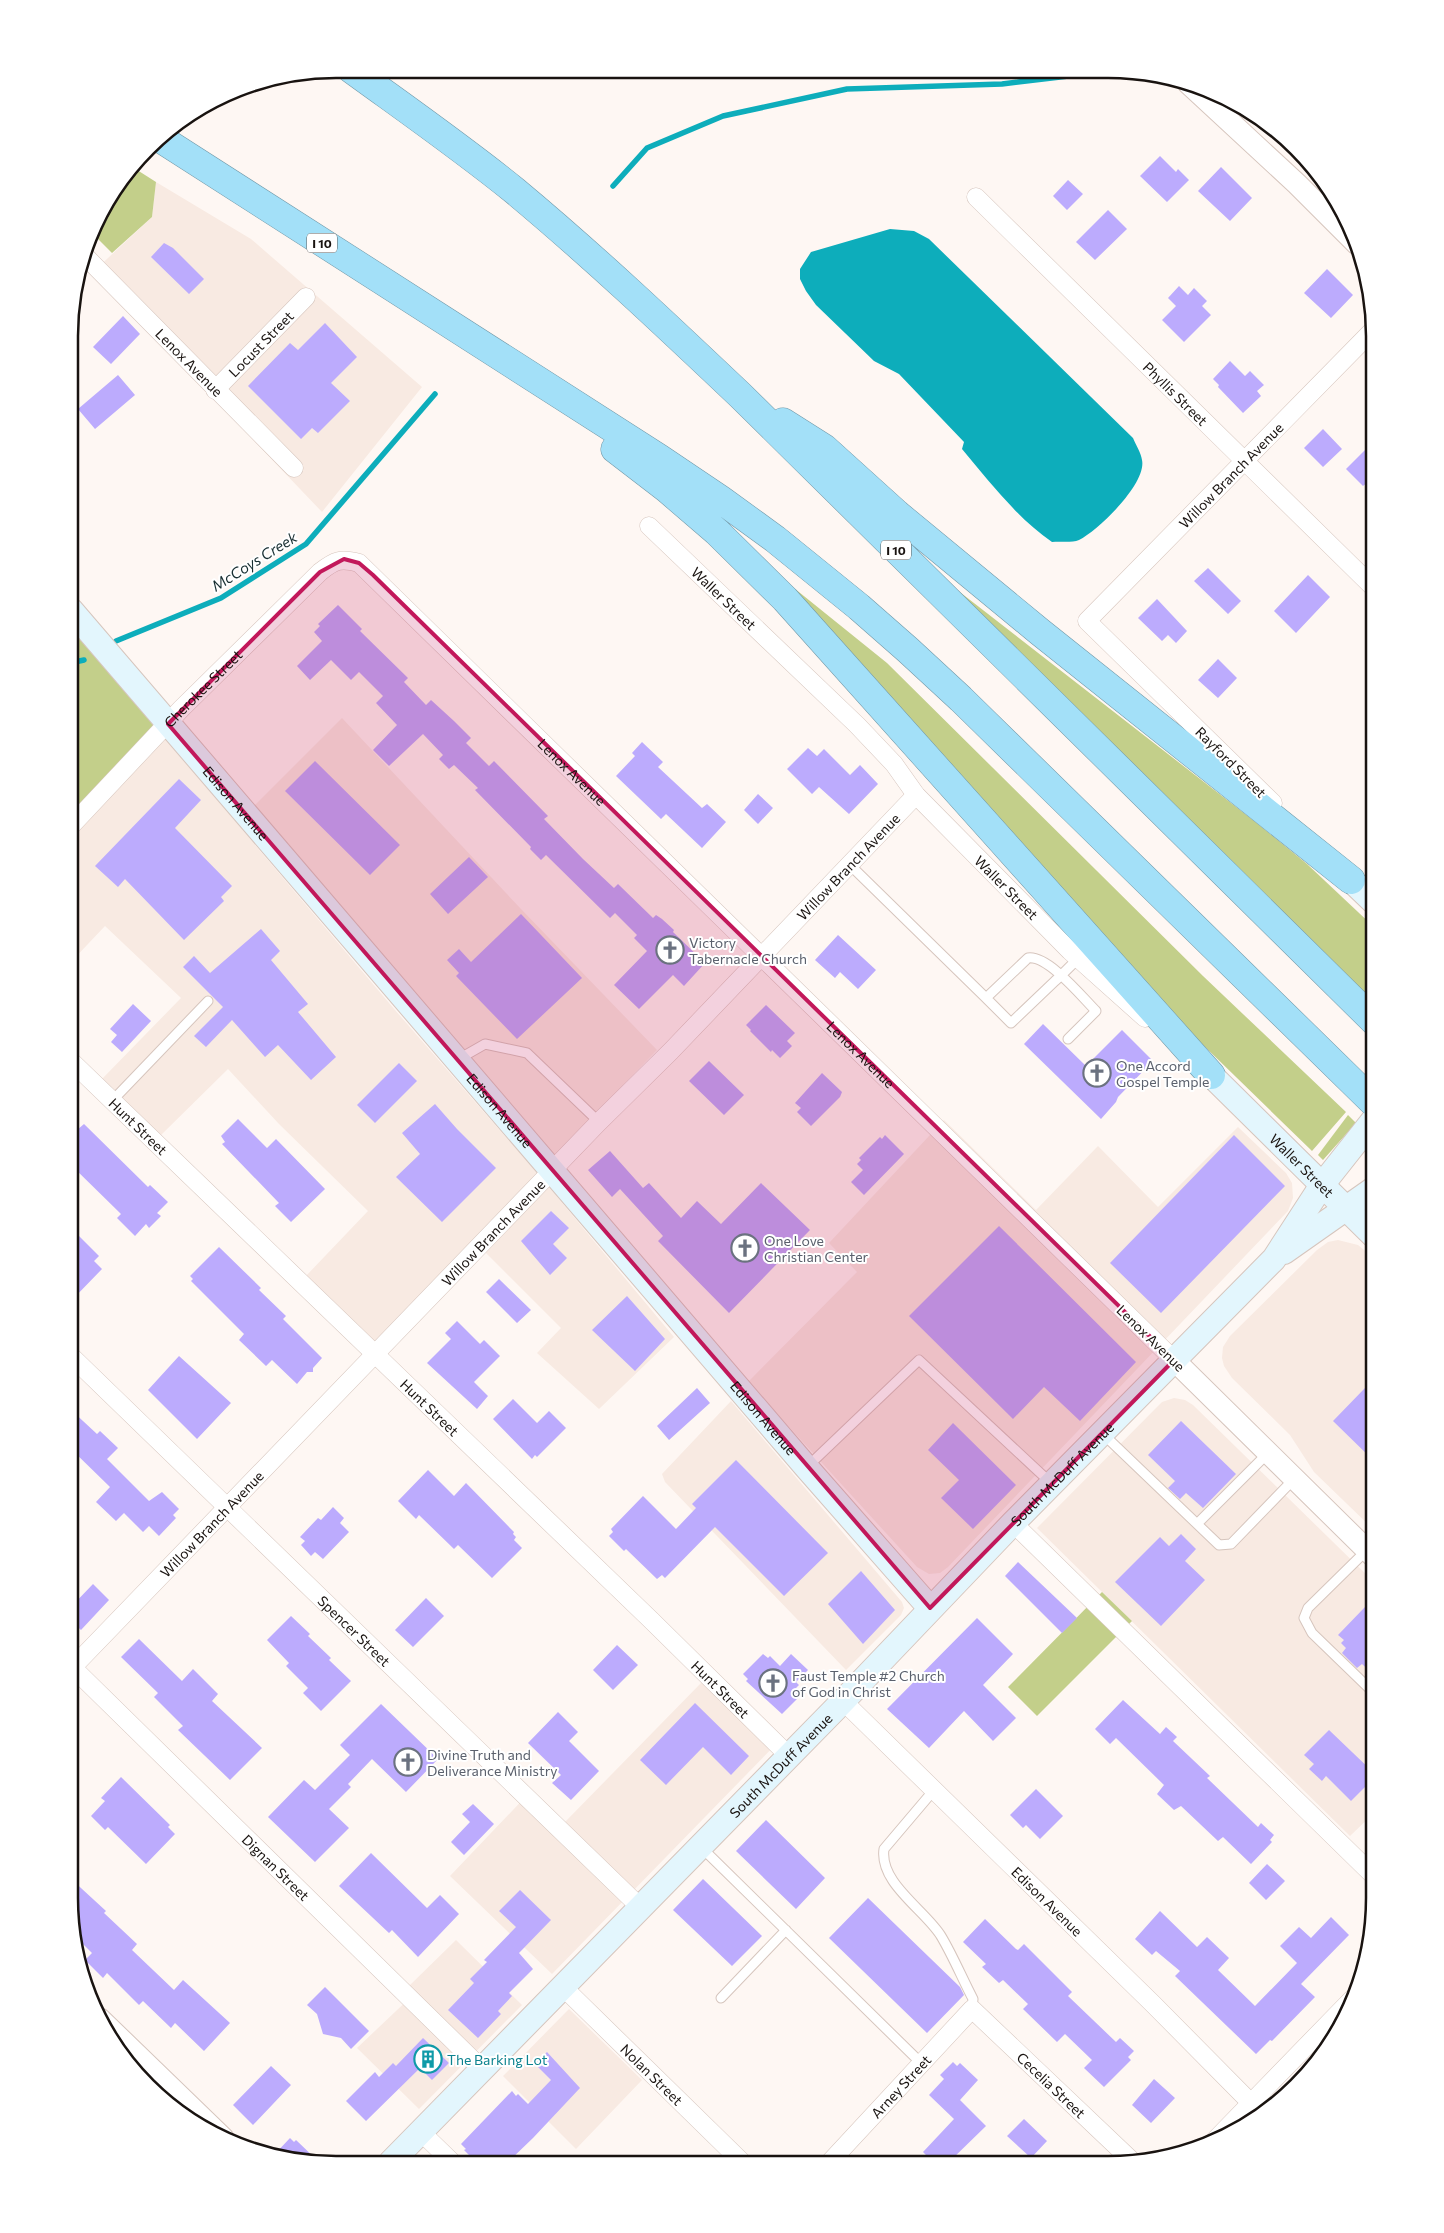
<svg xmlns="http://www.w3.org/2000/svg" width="1444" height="2233" viewBox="0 0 1444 2233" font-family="Commissioner,sans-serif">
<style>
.built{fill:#f8eae2}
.green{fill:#c3cf8a}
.water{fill:#0dadbb}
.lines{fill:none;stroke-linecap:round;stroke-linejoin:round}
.stream{stroke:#0dadbb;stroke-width:5.5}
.building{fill:#bcabfd}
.service-casing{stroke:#d6c5bd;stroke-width:11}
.minor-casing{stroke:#d6c5bd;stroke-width:19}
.tertiary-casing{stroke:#d6c5bd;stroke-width:23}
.secondary-casing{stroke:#d6c5bd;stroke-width:26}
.motorway-casing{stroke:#7398a7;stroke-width:29}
.service{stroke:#fff;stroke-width:9}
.minor{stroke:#fff;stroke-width:18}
.tertiary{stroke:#fff;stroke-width:21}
.secondary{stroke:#e3f6fd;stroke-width:24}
.motorway{stroke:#a3e0f8;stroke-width:28}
.marked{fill:#c2185b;fill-opacity:0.2;stroke:#c2185b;stroke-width:4;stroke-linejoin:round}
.labels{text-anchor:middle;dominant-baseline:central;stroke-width:4;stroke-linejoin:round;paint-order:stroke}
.shield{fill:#fff;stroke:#5e5a58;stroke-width:1}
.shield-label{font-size:12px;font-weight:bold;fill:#191310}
.street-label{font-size:14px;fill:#191310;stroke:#fff}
.worship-label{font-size:14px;fill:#5b616d;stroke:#fff;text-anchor:start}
.culture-label{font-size:14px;fill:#0d838f;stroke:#fff;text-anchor:start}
.water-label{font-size:15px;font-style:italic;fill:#182e31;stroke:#fff}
.rim{fill:none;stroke:#191310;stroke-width:2.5}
</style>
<rect width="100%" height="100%" fill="#fef7f3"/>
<path class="built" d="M156,182l95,57 171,148 -100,125 -229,-240 59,-55z
M342,718l179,191 136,141 -104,107 -299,-351z
M156,728l239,282 143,164 136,163 -75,72 -62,-56 24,-25 -87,-87 -99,102 -70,-66 63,-66 -89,-87 -51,-55 -69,68 -58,-57 80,-82 -76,-72 -35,37v-145z
M944,1120l92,90 62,-64 60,61 80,-80 48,46 6,10 1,15 -5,13 -340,356 -8,6 -11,1 -12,-7 -169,-185 109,-110 -28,-29z
M1338,1240l20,5 17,14v272l-61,-59 -24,-37 -58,-57 -8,-12 -2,-8 1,-11 7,-11 87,-86 11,-8z
M1174,1398l11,2 8,5 182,178v229l-25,24 -313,-308 125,-126z
M731,1401l171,201 2,6 -3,7 -55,55 -181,-188 -3,-8z
M702,1682l80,56 -230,236 -102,-98 82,-86 33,32z
M456,1940l66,65 -103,104 -62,-61 58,-55 -6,-7z
M569,2009l73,71 -66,69 -73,-73z"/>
<path class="green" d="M134,168l22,14 -4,35 -40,36 -20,-20 4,-16z
M753,555l134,108 316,313 143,136 -34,39 -148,-144z
M934,572l324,252 49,40 68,64v77z
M71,629l85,99 -86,90z
M1348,1115l8,8 -33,37 -5,-5z
M1102,1592l30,29 -95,95 -29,-29z
M1332,2037c-18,34 -48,65 -82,84z"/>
<path class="water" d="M890,229l24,2 15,8 204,199c3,7 8,15 9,22 5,23 -43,70 -63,80 -7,3 -19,1 -27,2 -35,-24 -63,-61 -90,-93l2,-7 -65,-68 -25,-13 -58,-56 -10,-14 -6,-12v-10l11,-17z"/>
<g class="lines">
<path class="stream" d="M1117,71l39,3
M613,186l34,-38 76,-32 124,-27 155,-5 109,-13
M116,641l105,-43 85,-54 129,-150
M70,663l14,-3"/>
</g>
<path class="building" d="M1160,156l16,16 2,-3 11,11 -22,22 -27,-26z
M1221,167l31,31 -22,23 -32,-30z
M1068,180l15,14 -16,16 -14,-14z
M1108,210l19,19 -32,31 -19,-18z
M164,243l9,5 31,31 -15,15 -38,-37z
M1327,269l26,26 -22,23 -27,-25z
M1179,286l9,9 6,-7 13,13 -5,5 9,9 -27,27 -22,-22 14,-14 -8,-8z
M123,316l17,18 -29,30 -18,-17z
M325,323l32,34 -26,26 19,18 -32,32 -6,-5 -11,11 -53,-53 42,-43 8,7z
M1230,361l15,15 5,-5 14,14 -7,6 4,5 -18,17 -25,-26 1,-2 -6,-6z
M118,375l17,20 -40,34 -17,-20z
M1323,429l19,20 -19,18 -19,-19z
M1375,440v49l-7,-7 -5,4 -17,-17z
M1208,568l33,33 -13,13 -34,-33z
M1308,575l22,22 -34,36 -22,-22z
M1157,599l30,32 -11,12 -8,-8 -6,6 -24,-23z
M338,605l24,24 -2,2 48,47 -4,4 22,23 5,-5 23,21 17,17 -5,5 23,23 5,-5 54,55 -4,3 39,40 31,29 4,-4 35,34 3,-3 6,4 12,11 -1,2 32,31 -21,23 -11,-11 -34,34 -25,-24 33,-34 -13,-13 3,-3 -22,-22 -5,5 -64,-63 -5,5 -11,-11 1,-2 -56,-57 3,-2 -24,-23 -5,4 -10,-10 4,-4 -20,-21 -34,32 -16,-16 24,-25 -21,-22 7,-7 -24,-24 -8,8 -20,-20 -21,20 -13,-14 25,-25 -8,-9 6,-6 -2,-2z
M1218,659l19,19 -19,20 -20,-18z
M642,742l21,20 -5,5 44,41 5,-4 19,18 -24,26 -36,-34 -5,5 -45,-43 19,-20 -3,-3z
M808,748l9,8 7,-7 26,26 10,-10 18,19 -29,30 -30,-27 -7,7 -25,-25z
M315,761l85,84 -30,30 -85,-84z
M179,779l22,21 -26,28 57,58 -11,11 3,4 -40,39 -59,-61 -7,8 -23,-21z
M758,794l15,14 -15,16 -14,-14z
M469,857l19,20 -40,37 -18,-20z
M521,914l61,64 -65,61 -61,-63 3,-3 -12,-13 12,-11 12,13z
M261,929l19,22 -9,9 37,44 -10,8 38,45 -25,23 -33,-35 -13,12 -33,-37 -26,27 -12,-11 29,-29 -40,-40 11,-11 16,17z
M838,935l38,35 -18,19 -18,-17 -5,6 -20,-18z
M133,1004l18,17 -29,31 -11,-10 6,-7 -7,-6z
M766,1005l29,28 -8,8 5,5 -12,12 -8,-8 -1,2 -21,-21 1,-1 -5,-5z
M1043,1024l43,42 36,-36 31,31 -35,36 -2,5 -15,17 -77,-75z
M709,1061l35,34 -20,20 -35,-34z
M399,1063l18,18 -42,42 -18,-18z
M822,1073l20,19 -2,5 -29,29 -14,-14 4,-4 -6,-5z
M435,1104l22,25 39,39 -54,54 -46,-45 24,-23 -18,-21z
M238,1119l29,29 9,-9 49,50 -34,33 -16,-16 4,-3 -57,-59 3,-2 -4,-6z
M84,1124l64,63 2,-2 18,17 -11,11 4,3 -12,12 -3,-4 -11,12 -18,-18 4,-4 -51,-50v-28z
M885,1135l19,19 -40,41 -13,-13 12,-12 -6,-6 4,-4 -2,-2 21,-21 2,2z
M1234,1135l51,51 -124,127 -51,-50z
M610,1151l33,37 6,-5 32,35 16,-17 24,23 40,-41 49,47 -81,83 -71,-72 5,-5 -43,-47 -8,8 -24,-27z
M551,1211l18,17 -16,16 14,14 -17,17 -29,-34z
M999,1226l137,136 -56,59 -36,-34 -31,32 -104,-103z
M70,1227l29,29 -5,5 8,8 -32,33z
M219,1247l42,41 -2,2 27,26 -3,3 39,39 -9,10v4h-6l-10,12 -25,-24 -6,6 -27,-26 5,-6 -53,-53 2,-2 -3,-3z
M499,1279l32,31 -14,13 -31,-31z
M627,1296l38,43 -30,32 -43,-41z
M457,1321l23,23 4,-4 16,16 -26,26 14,14 -11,13 -50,-46 24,-24 -6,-6z
M179,1356l52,47 -34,36 -49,-49z
M697,1388l13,15 -41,37 -12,-14z
M1365,1388l10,10v64l-42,-41z
M513,1399l24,24 12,-12 17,17 -29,29 -2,-2 -3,4 -39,-40z
M69,1408l28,26 3,-3 18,17 -11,11 42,42 13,-9 17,17 -6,6 3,3 -17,18 -10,-10 -6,6 -19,-19 -8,8 -20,-19 14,-15 -41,-40z
M1181,1421l55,53 -33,34 -17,-15 -6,6 -12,-11 7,-7 -27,-26z
M953,1423l63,62 -43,44 -32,-31 18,-18 -31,-30z
M736,1460l92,93 -44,43 -69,-69 -50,51 -3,-3 -5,4 -31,-30 -2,2 -15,-15 4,-4 -2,-3 32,-33 33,33 20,-21 -4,-4z
M428,1470l26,26 12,-13 48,49 -1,2 3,3 -2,3 8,8 -30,30 -34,-33 -4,4 -35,-34 -3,4 -18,-18z
M333,1507l11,11 -4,5 9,9 -26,27 -8,-7 -4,4 -10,-11 4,-4 -5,-4 18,-19 3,2z
M1181,1534l15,15 -11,12 20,19 -44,46 -46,-44 45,-45 9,9z
M1018,1562l59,56 -15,15 -57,-57z
M861,1571l34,39 -32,34 -35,-40z
M93,1584l16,16 -28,30 -12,-11v-10z
M426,1598l18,18 -31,31 -18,-17z
M1365,1607l10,10v59l-13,-12 -5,4 -15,-15 4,-5 -5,-5 3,-3 -6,-5z
M291,1616l19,18 -2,2 23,22 -2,2 22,21 -30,30 -18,-18 5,-5 -22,-22 3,-3 -22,-23z
M977,1618l36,36 -30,31 33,33 -23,23 -29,-30 -35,37 -42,-39z
M139,1639l43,42 11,-12 25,25 -6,7 50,47 -32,32 -52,-50 5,-4 -29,-29 4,-4 -37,-36z
M617,1645l21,20 -25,25 -20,-20z
M763,1654l5,4 2,-2 10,10 11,-12 17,16 -12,12 3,3 -3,3 6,6 -20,20 -36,-33 2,-2 -5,-5z
M1123,1700l37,34 6,-7 11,10 -4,4 37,35 -3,2 51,49 3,-4 13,12 -4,5 2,2 -21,22 -28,-27 -5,4 -37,-35 -7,4 -17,-16 7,-9 -48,-47 -6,6 -15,-15z
M695,1703l54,53 -18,19 -28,-28 -37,38 -26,-25z
M381,1704l57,55 -32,33 -34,-33 -24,25 3,3 -22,22 20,19 -34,34 -47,-45 36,-37 11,10 35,-35 -10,-10z
M558,1712l20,20 -9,9 30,30 -28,29 -19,-17 9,-8 -33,-32z
M1329,1730l46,44v3l-24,24 -25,-25 -4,5 -13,-12 5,-5 -10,-9z
M121,1777l49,48 -2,2 7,7 -29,30 -38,-37 -3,3 -14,-14 14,-15 -4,-3z
M1036,1789l27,27 -23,23 -14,-14 -3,3 -13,-13z
M473,1804l21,20 -30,31 -13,-13 19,-20 -8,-8z
M766,1820l59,58 -29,31 -60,-58z
M371,1853l56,55 13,-13 19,19 -41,43 -26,-27 -3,3 -50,-47z
M1267,1864l18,17 -19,19 -17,-17z
M69,1877l37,34 -2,2 33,31 -5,6 42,40 9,-10 47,43 -26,28 -29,-28 -4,5 -28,-27 -4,4 -32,-32 -4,5 -18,-18 7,-7 -15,-15 -8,-40z
M703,1879l59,57 -30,30 -59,-56z
M520,1890l31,30 -32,33 14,16 -24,24 3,3 -14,15 3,3 -23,24 -30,-28 26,-27 -4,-4 17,-17 -3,-2 32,-33 -17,-16z
M868,1898l92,89 4,8 -37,38 -98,-95z
M1160,1911l37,36 10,-10 22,21 -11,12 37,36 42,-43 -17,-17 19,-19 12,11 20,-21 18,18 -48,49 14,13 -43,44 -2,-1 -14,14 -81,-78 5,-5 -24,-20 -4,4 -17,-16z
M985,1919l31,30 2,1 6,-6 48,48 -4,4 48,46 4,-4 14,13 -6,6 3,3 -27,27 -20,-19 8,-8 -27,-26 -8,8 -34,-33 5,-5 -25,-24 -4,3 -17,-16 4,-3 -23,-22z
M325,1987l44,44 -18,18 -10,-11 -18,-4 -6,-20 -10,-9z
M423,2038l26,25 -17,17 -12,-12 -54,53 -20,-20 29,-29 4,5 14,-14 3,3z
M547,2052l33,36 -47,50 -26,25 -31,-1 -12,-12 2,-1 -5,-5 51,-53 4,5 2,-2 10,10 23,-24 -16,-16z
M953,2062l4,4 3,-3 18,17 -18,20 26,26 -39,38h-12l-12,-12 31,-33 -25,-24 15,-16 -4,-4z
M271,2066l20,19 -38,40 -20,-20z
M1154,2079l21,19 -24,25 -19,-18z
M1024,2119l23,22 -16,17 -24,-22z
M290,2138l4,4 2,-2 23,22h-18l-27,-7z"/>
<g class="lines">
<g class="service-casing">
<path id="service" d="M849,864l137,134
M1068,1039l28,-28c-14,-14 -48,-56 -68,-53l-42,40 25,25 44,-42c8,-7 15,-15 23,-22
M457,1060l28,-16 42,9 72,69
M112,1101l96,-100
M1102,1433l117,112 12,-1 63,-65
M807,1467l112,-107 133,124
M1197,1524l71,-71
M1367,1550l-59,58 -4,10 8,15 63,61
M934,1790l-50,59c-5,34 41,61 57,87 12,20 21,42 32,63l-1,10
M702,1848l219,215
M721,1998l65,-68"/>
</g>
<g class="minor-casing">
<g id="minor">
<path id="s1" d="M976,197l399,392"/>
<path id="s2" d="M85,256l209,212"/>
<path id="s3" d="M215,390l91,-93"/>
<path id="s4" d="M649,526l208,199 37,39 22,31 154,156 75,67"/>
<path id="s5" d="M1273,803l-186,-182 287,-292"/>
<path id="s6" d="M70,827l111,-118 139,-137c15,-12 21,-14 39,-9l815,797"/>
<path id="s7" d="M70,1060l582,561 136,134"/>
<path id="s8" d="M70,1355l570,552"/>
<path d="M1013,1523l362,354"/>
<path id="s9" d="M69,1664l413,405"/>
<path id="s10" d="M69,1671l530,-549 72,-71 245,-256"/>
<path id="s11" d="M843,1701l310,303 98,99"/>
<path id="s12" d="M562,1986l181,177"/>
<path d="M421,2132l31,30"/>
<path d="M1213,2142l140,-144"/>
<path id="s13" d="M829,2163l143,-154 159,151"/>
</g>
</g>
<g class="tertiary-casing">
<path id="tertiary" d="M1188,83l109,101 60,60
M1174,1360l201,198
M100,2019l123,119"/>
</g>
<g class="secondary-casing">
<g id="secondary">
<path id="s14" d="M71,610l736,858 123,140"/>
<path d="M1351,880l24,23"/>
<path id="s15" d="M1211,1075l164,162"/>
<path d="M1284,1252l91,-64"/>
<path id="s16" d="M391,2162l452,-461 170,-178 261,-264 48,-74 53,-67"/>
</g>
</g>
<g class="motorway-casing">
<path id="motorway" d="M351,69c55,40 111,79 164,122 78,65 151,134 225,204l635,627
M158,137l501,321 61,41 55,40 84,68 49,43 53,49 414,405
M783,422l41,26 73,66 143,118 311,248
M615,449l52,40 50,43 68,67 426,476"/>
</g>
<use href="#service" class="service"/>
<use href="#minor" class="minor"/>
<use href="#tertiary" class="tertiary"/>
<use href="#secondary" class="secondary"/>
<use href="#motorway" class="motorway"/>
</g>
<path class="marked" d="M344,559l15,4 14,12 801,785 -244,248 -762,-884 152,-152z"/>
<defs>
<g id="church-ring" transform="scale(1.4375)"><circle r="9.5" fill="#fff" stroke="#6b7280" stroke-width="1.5"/><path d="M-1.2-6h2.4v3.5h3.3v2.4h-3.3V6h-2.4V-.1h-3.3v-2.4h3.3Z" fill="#6b7280"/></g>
<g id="building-ring" transform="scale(1.4375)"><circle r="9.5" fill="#fff" stroke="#0f9aa8" stroke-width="1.5"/><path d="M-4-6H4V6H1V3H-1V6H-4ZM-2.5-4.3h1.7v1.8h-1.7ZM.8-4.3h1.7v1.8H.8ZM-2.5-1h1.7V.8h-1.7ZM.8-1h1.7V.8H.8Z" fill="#0f9aa8"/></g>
</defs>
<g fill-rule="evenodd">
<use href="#church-ring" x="670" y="950"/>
<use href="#church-ring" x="1097" y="1073"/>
<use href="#church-ring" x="745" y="1248"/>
<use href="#church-ring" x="773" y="1683"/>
<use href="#church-ring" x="408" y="1762"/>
<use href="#building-ring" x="428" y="2059"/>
</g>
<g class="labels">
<g class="shield">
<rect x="307" y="233.5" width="30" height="19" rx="4"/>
<rect x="881" y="540.5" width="30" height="19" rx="4"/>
</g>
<g class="shield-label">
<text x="322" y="243">I 10</text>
<text x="896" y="550">I 10</text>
</g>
<g class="street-label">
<text stroke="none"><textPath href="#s3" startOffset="65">Locust Street</textPath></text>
<text stroke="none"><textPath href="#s2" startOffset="149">Lenox Avenue</textPath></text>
<text stroke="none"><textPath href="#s1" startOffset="280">Phyllis Street</textPath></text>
<text stroke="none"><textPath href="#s5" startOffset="465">Willow Branch Avenue</textPath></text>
<text stroke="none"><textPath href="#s4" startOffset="104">Waller Street</textPath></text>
<text stroke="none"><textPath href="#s6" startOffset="192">Cherokee Street</textPath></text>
<text transform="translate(1231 762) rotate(45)">Rayford Street</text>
<text stroke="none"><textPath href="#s6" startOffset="698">Lenox Avenue</textPath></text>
<text stroke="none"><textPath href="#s14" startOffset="254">Edison Avenue</textPath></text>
<text stroke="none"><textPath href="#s10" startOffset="1120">Willow Branch Avenue</textPath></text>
<text stroke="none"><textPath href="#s4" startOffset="509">Waller Street</textPath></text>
<text stroke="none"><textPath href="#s6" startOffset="1102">Lenox Avenue</textPath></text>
<text stroke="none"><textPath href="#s14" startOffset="659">Edison Avenue</textPath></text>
<text stroke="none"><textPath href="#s7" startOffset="95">Hunt Street</textPath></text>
<text stroke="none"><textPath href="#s15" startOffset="128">Waller Street</textPath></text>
<text stroke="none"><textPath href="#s10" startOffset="610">Willow Branch Avenue</textPath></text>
<text transform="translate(1151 1338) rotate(44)">Lenox Avenue</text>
<text stroke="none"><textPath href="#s7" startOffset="500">Hunt Street</textPath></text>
<text stroke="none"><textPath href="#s14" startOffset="1064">Edison Avenue</textPath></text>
<text stroke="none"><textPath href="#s16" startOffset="961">South McDuff Avenue</textPath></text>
<text stroke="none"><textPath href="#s10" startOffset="205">Willow Branch Avenue</textPath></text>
<text stroke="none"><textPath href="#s8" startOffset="396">Spencer Street</textPath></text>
<text stroke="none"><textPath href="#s7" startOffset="905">Hunt Street</textPath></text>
<text stroke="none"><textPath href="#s16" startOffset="556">South McDuff Avenue</textPath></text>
<text stroke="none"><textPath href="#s9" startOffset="290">Dignan Street</textPath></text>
<text stroke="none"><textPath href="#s11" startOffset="286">Edison Avenue</textPath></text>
<text stroke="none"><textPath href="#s12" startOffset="126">Nolan Street</textPath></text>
<text stroke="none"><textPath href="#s13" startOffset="320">Cecelia Street</textPath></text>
<text stroke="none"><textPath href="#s13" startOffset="105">Arney Street</textPath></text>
</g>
<g class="worship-label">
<text x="689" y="942">Victory<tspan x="689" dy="16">Tabernacle Church</tspan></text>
<text x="1116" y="1065">One Accord<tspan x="1116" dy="16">Gospel Temple</tspan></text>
<text x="764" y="1240">One Love<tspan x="764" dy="16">Christian Center</tspan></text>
<text x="792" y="1675">Faust Temple #2 Church<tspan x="792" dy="16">of God in Christ</tspan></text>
<text x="427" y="1754">Divine Truth and<tspan x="427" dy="16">Deliverance Ministry</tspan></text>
</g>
<g class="culture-label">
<text x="447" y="2059">The Barking Lot</text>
</g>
<g class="water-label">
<text transform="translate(254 561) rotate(-32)">McCoys Creek</text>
</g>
</g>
<path d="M0 0H1444V2233H0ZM336 78H1108A258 258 0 0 1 1366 336V1898A258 258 0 0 1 1108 2156H336A258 258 0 0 1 78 1898V336A258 258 0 0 1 336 78Z" fill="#fff" fill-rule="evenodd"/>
<path class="rim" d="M336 78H1108A258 258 0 0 1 1366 336V1898A258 258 0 0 1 1108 2156H336A258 258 0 0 1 78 1898V336A258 258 0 0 1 336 78Z"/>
</svg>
